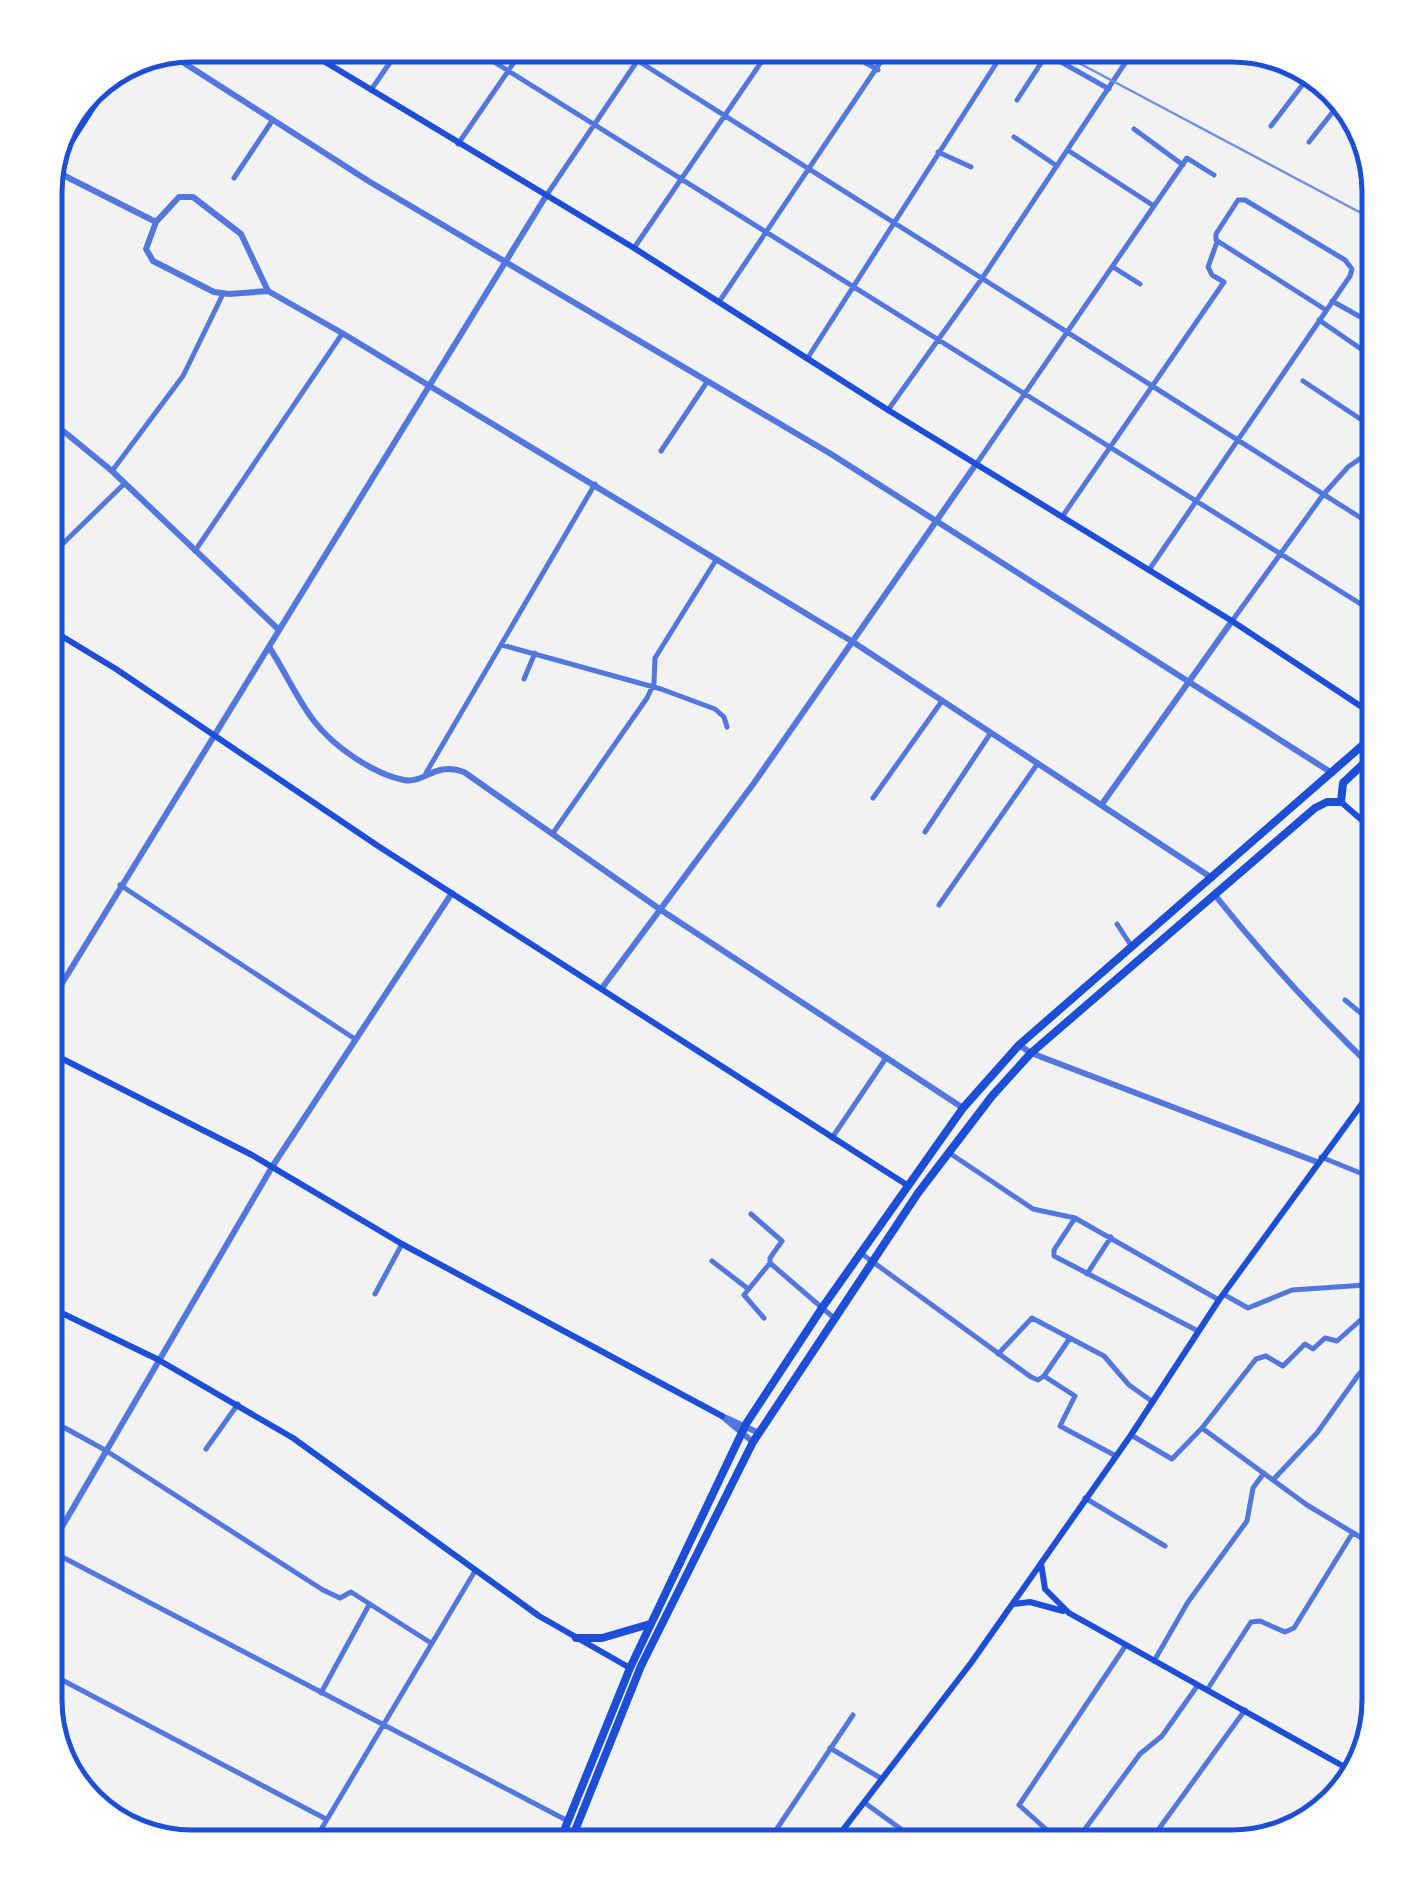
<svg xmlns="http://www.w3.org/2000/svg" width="1425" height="1893" viewBox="0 0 1425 1893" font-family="Roboto,sans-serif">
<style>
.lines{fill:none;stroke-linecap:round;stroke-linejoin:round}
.minor{stroke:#5277de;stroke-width:5}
.tertiary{stroke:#5277de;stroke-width:6}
.secondary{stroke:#1d4ed8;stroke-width:6}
.primary{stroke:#1d4ed8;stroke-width:8}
.rail{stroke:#7290e2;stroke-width:2.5}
.rim{fill:none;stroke:#1d4ed8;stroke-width:5}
</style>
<rect width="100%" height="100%" fill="#f2f2f2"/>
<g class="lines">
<path class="minor" d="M467,45l913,571
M613,45l767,485
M1031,45l78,44
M1118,45l15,8
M842,49l36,21
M371,90l31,-45
M1017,100l30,-46
M1271,126l42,-55
M1134,129l49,36
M1014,137l43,29
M1309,142l34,-43
M458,144l68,-99
M1069,151l85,55
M938,152l33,15
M234,178l38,-57
M546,196l102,-151
M634,248l139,-203
M1113,267l27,17
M1332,301l48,27
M719,302l173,-257
M1319,320l61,42
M807,359l201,-314
M1303,381l77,51
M888,410l95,-133 154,-232
M661,451l46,-69
M977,463l210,-305 27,17
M112,471l71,-95 40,-82
M1062,517l162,-235 -12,-7 -4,-8 9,-25
M195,551l147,-217
M45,561l80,-78
M1149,570l201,-294 2,-7 -7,-9 -100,-60h-7l-22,34v6l110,70
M1232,621l91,-126 25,-28 32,-22
M502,645l159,44 54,20 9,8 3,10
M524,679l11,-26
M426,773l169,-289
M873,798l69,-97
M925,832l65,-98
M553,833l94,-135 7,-15 1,-25 61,-98
M120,885l235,154
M939,905l99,-142
M1117,924l15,23
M1345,1000l35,29
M832,1138l54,-80
M948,1152l85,57 42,9 144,82
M1321,1157l59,24
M751,1214l31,27 -12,17v5l64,55
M1075,1218l-21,32v6l144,75
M862,1254l169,123 7,3 6,-4 31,20 -15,30 56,30
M712,1261l35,27
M1087,1274l24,-37
M375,1294l27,-50
M1223,1294l25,14 44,-18 88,-6
M764,1318l-20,-23 26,-32
M998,1354l34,-36 72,38 25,29 24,17
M1044,1376l26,-38
M45,1417l60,33 218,140 17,8 11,-6 80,51
M1202,1428l54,-69 10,-3 17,10 22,-22 8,5 12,-11 12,3 36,-32 7,-15
M1131,1435l41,24 30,-31 105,77 73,44
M206,1449l32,-45
M1273,1480l44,-47 42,-59 21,-17
M1085,1498l80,48
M45,1548l523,273
M1371,1653l9,9
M1154,1661l34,-59 59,-81 6,-33 11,-15
M45,1671l281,148
M1207,1690l44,-68 9,-1 25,11 9,-4 58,-94
M321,1693l48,-88
M830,1748l52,31
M865,1803l62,45
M777,1831l26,17
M316,1839l18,9
M310,1848l165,-277
M764,1848l89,-133
M1045,1848l8,-11
M1067,1848l-48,-43 107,-160
M1071,1848l69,-94 22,-18 36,-51
M1145,1848l100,-138"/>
<path class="tertiary" d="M170,54l200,128 461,272 501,319
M53,170l103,52
M268,291l-27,-57 -48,-37h-14l-23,25 -10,27 7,12 61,31 15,2 39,-3 74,42 511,309 359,236
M45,416l67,55 167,159
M269,647c16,24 28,52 45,74 19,25 59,53 90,59 21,4 30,-19 60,-8l197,138 302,198
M1102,804l130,-183
M1214,894c52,65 106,124 166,181
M602,988l152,-205 222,-319
M45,1011l501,-815
M1019,1045l12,8 286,109
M722,1416l37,17
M723,1417l30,25
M45,1556l227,-389 180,-274"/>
<path class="secondary" d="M297,45l337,203 254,162 344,211 148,98
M45,183l69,-108
M45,626l71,43 262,177 529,339
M1341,802l39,34
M45,1050l207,105 150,89 320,172
M45,1305l112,54 136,79 246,178 91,52
M1041,1563l4,26 24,24 290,162
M1013,1604l17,-2 33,9
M829,1848l142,-185 160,-228 88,-135 161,-221"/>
<path class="primary" d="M576,1638h26l48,-14
M557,1848l73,-180 116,-244 76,-116 141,-200 56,-63 361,-315
M568,1848l73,-182 112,-224 165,-249 74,-97 39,-43 284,-245 12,-6h14l2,-19 37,-35"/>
<path class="rail" d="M1045,45l335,178"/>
</g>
<path d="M0 0H1425V1893H0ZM192 62H1232A130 130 0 0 1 1362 192V1700A130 130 0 0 1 1232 1830H192A130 130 0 0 1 62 1700V192A130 130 0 0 1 192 62Z" fill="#fff" fill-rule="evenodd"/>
<path class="rim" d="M192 62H1232A130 130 0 0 1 1362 192V1700A130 130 0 0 1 1232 1830H192A130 130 0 0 1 62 1700V192A130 130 0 0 1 192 62Z"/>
</svg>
